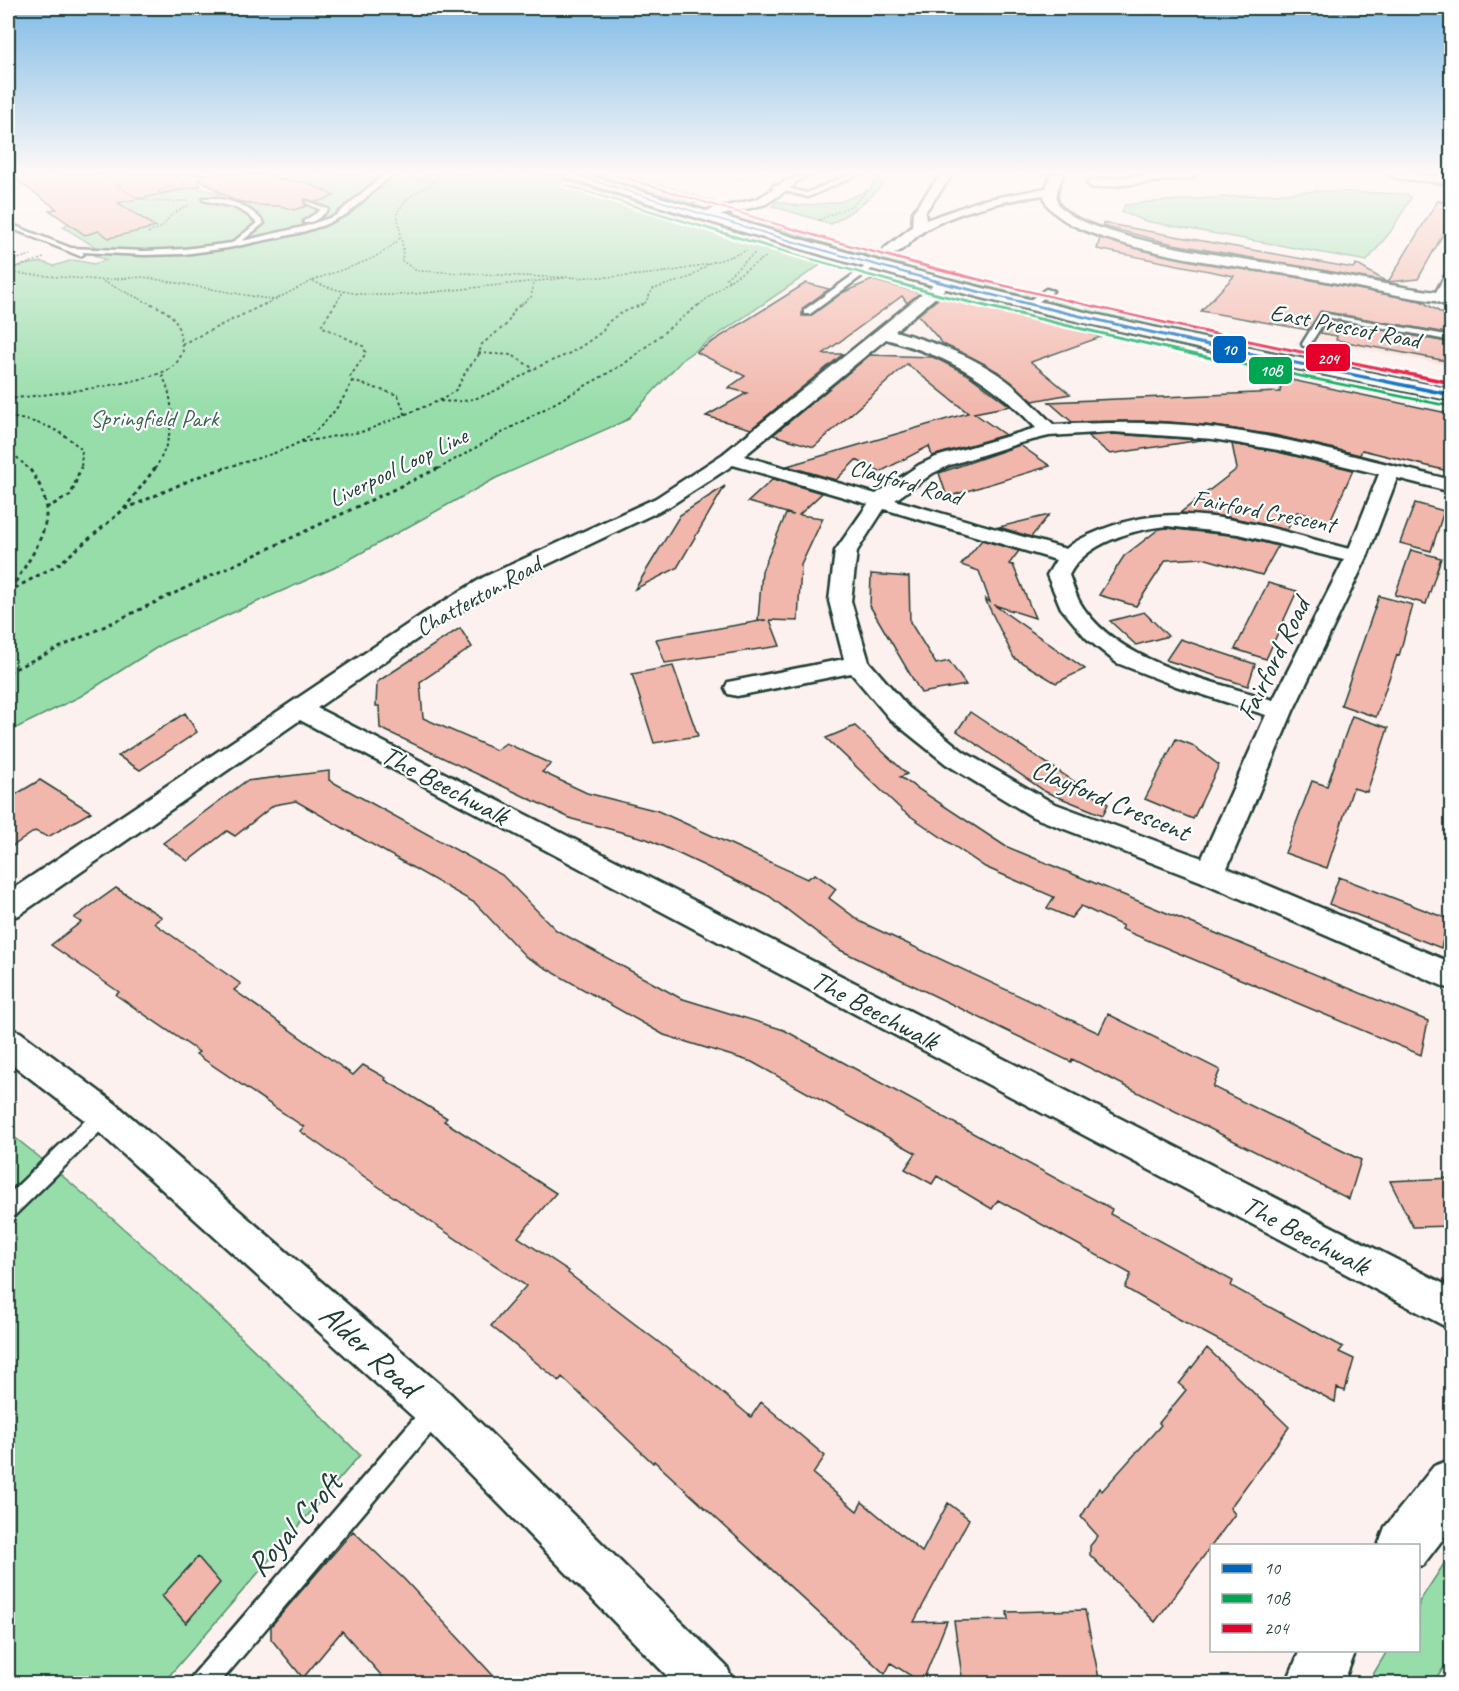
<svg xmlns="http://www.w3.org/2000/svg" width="1459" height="1691" viewBox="0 0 1459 1691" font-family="Caveat,sans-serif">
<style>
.built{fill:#f9e0da}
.green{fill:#97ddaa;stroke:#5b8d6f;stroke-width:1.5}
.building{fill:#f1b7ac;stroke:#1f3d34;stroke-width:1.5}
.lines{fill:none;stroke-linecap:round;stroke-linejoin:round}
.service-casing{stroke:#1f3d34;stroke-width:5}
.minor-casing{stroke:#1f3d34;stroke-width:5}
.trunk-casing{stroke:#1f3d34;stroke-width:5}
.path-far2{stroke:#1f3d34;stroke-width:1.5;stroke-dasharray:2 2;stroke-linecap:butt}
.path-far1{stroke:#1f3d34;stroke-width:2;stroke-dasharray:3 3;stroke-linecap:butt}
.path{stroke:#1f3d34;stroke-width:3;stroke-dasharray:4 4;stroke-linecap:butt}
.service{fill:#fff;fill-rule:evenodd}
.minor{fill:#fff;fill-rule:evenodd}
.trunk{fill:#fff;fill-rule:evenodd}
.bus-1-casing{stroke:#fff;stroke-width:5}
.bus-2-casing{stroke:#fff;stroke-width:5}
.bus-3-casing{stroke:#fff;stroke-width:5}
.bus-1{fill:#0065bd;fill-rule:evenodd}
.bus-2{fill:#00a651;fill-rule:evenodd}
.bus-3{fill:#e4002b;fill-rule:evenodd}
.labels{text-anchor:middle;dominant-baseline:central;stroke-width:4.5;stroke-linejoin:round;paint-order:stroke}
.far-street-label{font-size:24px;fill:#1f3d34;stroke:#fff}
.far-park-label{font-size:24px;fill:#3d6552;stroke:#fff}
.street-label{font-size:28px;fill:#1f3d34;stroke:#fff}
.near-street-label{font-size:33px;fill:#1f3d34;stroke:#fff}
.line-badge{stroke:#fff;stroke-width:2}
.badge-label{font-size:16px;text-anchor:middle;font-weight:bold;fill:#fff}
</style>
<rect width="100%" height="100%" fill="#fcf1ee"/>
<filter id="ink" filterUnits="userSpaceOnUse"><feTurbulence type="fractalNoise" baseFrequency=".0167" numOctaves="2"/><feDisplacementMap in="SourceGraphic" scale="12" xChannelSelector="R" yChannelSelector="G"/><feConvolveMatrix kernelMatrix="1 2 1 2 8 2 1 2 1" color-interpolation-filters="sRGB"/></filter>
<g filter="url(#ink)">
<path class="built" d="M1328,319l123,23v24l-134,-26z"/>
<path class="green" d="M270,174h272l284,87 -142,97 -57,62 -131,58 -162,90 -170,75 -83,53 -73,36v-464l34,-6 12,4 19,-6 21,4 12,-4 -17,-7 8,-5 -34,-21 9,-6 83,6 -62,-40h99l28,6 -2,2h10l13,8 28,3 31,-1 29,-7 -20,-15 -33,-4z
M585,174h41l89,28 -30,2z
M882,174h2l-5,7h6c-15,19 -34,31 -54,43l-59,-18 5,-5 21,5 42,-4 29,-12z
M1318,191l89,3 4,4 -20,33 -24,30 -222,-40 -23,-9 3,-7 24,-3z
M780,225h9l79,24 -11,5 -83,-27z
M872,250l160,41 1,2 -11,5 -161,-42z
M1053,297l398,86v7l-403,-87z
M8,1132c125,98 240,210 352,323l-197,228h-155z
M1451,1553v105l-19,25h-64l19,-32 31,-1 1,-48z"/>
<path class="building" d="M8,174h262l6,5 30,3 29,14 -19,6 -11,-3 -1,4 2,3 -12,4 -13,-4 -25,-1 -23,-5 -34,-21 1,7 -82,17 38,24 -47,11 -10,-7 -14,4 -36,-25 8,-1z
M1438,200l14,8v10l-34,61 -30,3z
M1103,223l250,45 3,-4 31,18 -214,-38 -71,-18z
M1100,238l57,16 44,9 100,15 120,23 31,18v15l-131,-23 -13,19 -107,-19 33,-35 -137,-27z
M872,280l48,13 -13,10 -5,-7 -79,58h20l-92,75 -45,-13 41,-23 -19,-5 17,-12 -49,-24 110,-69 23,6 -26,19 -1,8h8l32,-23z
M939,298l11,2 151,37 -70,25 39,32 -37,7 -35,-29 -55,-28 -25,-29z
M1328,320l124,23v19l-116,-22 1,-4 -17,-3z
M870,355l63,2 34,17 43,32 -36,7 31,22 -73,21 -3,-10 -49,26 -24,-12 -20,20 -49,-14 181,-53 -61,-49 -93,83 -41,-12z
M1282,378l170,36v37l-8,19 -82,-20 -2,5 -86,-20 -60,-9 -60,-5 -82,1 -23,-20 231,-10z
M1113,434l88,6 -91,14 -22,-18z
M1232,444l46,8 75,18 -23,51 -33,-9 -10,18 -59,-13 -48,-4 57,-44z
M1020,445l30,21 -103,31 -8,-24z
M773,479l49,14 -23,22 24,3 -22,47 -3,56 -28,-1 10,26 -115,17 -9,-24 110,-19h-8l4,-49 24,-57 8,1 -46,-13z
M725,486l-48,82 -42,21 45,-74z
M1415,503l29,8 -13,40 -31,-8z
M1049,515l-18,22 -32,-10z
M1167,528l71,8 40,10 -16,29 -59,-17 -37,2 -30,46 -37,-11 25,-39 35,-27z
M982,540l37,11 -10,13 4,1 22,53 -41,-13 91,64 -29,14 -42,-25 -29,-59 5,3 -11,-31 -18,-6z
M1411,550l30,8 -15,46 -31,-9z
M871,574l38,3 1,45 26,42 13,-3 17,24 -45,8 -51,-87z
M1268,583l29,8 -31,68 -31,-10z
M1379,596l34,9 -14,51 -2,-1 -21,62 -35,-12z
M1144,612l24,24 -32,9 -26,-24z
M460,628l12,19 -52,35 3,36 73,32 10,-7 45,21 -9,8 45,21 71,18 149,68 8,-5 21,15 -7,9 32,24 238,111 9,-19 112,56 -7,17 148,73 -12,39 -277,-140 -1,3 -231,-112 -71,-54 -122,-57 -75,-20 -192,-91 -1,-22h-3l1,-24z
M1180,639l75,25 -7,22 -82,-26z
M673,666l25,70 -44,7 -22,-69z
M970,712l138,92 -5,11 -57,-23 -89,-61z
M185,713l12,19 -57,38 -22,-14z
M1352,716l36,12 -21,64 -14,-4 -26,80 -42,-15 27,-72 15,5z
M855,726l52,48 -7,3 105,69 423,175 -7,34 -300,-126 2,-3 -42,-20 -10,12 -24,-10 7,-11 -69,-30 -82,-56 -77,-73z
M1176,739l16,6 27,20 -26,54 -48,-20z
M329,771v9l173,95 54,55 124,68 104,32 328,179 -2,5 123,67 -2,5 112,61 -4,5 15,7 -9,32 -8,-3 -2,14 -158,-84 -52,-30 6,-14 -133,-74 -6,9 -55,-33 -5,8 -27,-15 11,-16 -164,-91 -88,-27 -138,-78 -51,-54 -179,-102 -22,4 -39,31 -8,-5 -39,30 -25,-18 83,-62z
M40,780l51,32 -43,25 -13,-6 -27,18v-50z
M1339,877l109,42 -7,29 -112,-44z
M116,888l46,29 -8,6 87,61 -7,6 119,85 10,-10 23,13 -1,2 62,38 -3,3 112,72 -38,44 51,34 -1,2 126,96 57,48 10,-15 64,54 -12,18 44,37 5,-9 60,50 26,-49 21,16 -55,103 33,-1 -25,62 -31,-20 -6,11 -231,-213 -1,2 -91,-86 -3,4 -68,-55 35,-40 -147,-99 -79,-56 4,-4 -108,-73 3,-2 -83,-57 3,-3 -68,-47 30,-23 -7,-4z
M1452,1178v48l-39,1 -23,-46z
M1207,1348l82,79 -59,81 5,6 -80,108 -65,-67v-9l8,-10 -17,-19 18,-29 3,3 59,-66 -2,-2 27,-33 -7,-6z
M353,1531l51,48 96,104h-112l-46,-52 -39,47 -32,-39v-13z
M198,1557l22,26 -34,40 -24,-27z
M1085,1610l15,73h-137l-9,-62 54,-1 -1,-8z"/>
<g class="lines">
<g class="service-casing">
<path id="service" d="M385,174h8l-46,40 -23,11 -25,8 -71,15 -44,6 -40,1 -62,-3 2,2 -4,2 -72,-29v-4l2,1 61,24 73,3 40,-2 48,-6 25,-20 -10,-9 -13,-7 -31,-7v-2c22,-1 47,7 61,25l-22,18 61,-14 32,-11z
M803,174h8l-20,10 -5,-1z
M850,174h9l-51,23 -37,-10 3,-2 33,8z
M306,201l22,8c-5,7 -16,15 -24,14v-2l17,-11 -15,-7z
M870,263l7,2 -67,49h-6v-4z
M1046,289l7,2 -20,15h-6v-4z
M1321,313l131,23v5l-125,-24 -18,29h-6l-1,-2z
M104,1107l7,2 2,6 -2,6 -96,94 -7,2v-22l89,-86z
M436,1399l8,3 3,8 -3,8 -225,266h-30l4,-9 235,-273z"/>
</g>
<g class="minor-casing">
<path id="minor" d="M941,174h12l-28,38 1,8 53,-19 67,-13 5,-14h12c-3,9 -10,22 -4,31 27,35 194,55 242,63 45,8 89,18 135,24l11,-20 5,-1v22l-3,3 3,2v10l-17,-7c-45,-6 -89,-17 -134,-25 -44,-7 -253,-30 -257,-81 -38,5 -88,16 -120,36 -12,7 -24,27 -39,23l-2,-3 2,-3 27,-21 1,-15z
M1154,174h44l-6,4 -99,10 -6,-4 6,-4z
M1390,174l62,2v8l-56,-6z
M789,179l6,4 -2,3 -27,18 -60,15 -7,-4 2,-3 56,-13z
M944,279l5,1 2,3 -2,3 -54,45c40,12 81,25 115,52 16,13 29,28 44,42 53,-3 107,-4 160,3 80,10 159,33 238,52v12l-55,-14 -30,79 -74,154 -66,157 225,95v27l-252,-109 -167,-64 -87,-53 -56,-45 -39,-46 -114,23 -9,-2 -3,-6 3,-6 116,-23 -15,-58 6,-50 33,-47 -135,-39 -63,41 -170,81 -64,39 -119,82 1135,580v42l-1152,-610 -281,195 -11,3v-26l412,-276 64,-39 172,-79 67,-44 216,-174zM886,339c66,19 102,39 150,89l-100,29 -17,8 -43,29 -132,-38zM1113,432l100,7 65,11 101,24 -30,75c-81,-21 -161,-52 -243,-21 -14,6 -29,11 -40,21l-171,-49 38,-27 17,-8 70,-22 29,-7zM884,509l172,51 -9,15 14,33 25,30 31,25 59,23 90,29 -64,143 -149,-55 -89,-51 -56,-45 -39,-45 -18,-61 6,-50zM1167,526l71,8 106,26 -71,140c-64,-20 -158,-37 -194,-99 -4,-8 -7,-18 -10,-26 16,-32 64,-46 98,-49z
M8,1028l12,4 96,72 335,290 276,273 7,17h-59l-254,-260 -329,-298 -84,-65z"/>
</g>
<g class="trunk-casing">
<path id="trunk" d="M563,174h22c120,37 240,74 362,105 166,42 336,76 505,110v12c-173,-35 -346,-70 -517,-115 -124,-32 -247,-71 -370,-109z
M1452,1459v68l-29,38 -5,1v-20h-40l7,-19 49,-61z
M1300,1650h56l-13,34h-57z"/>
</g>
<path class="path-far2" d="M106,174c32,31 40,28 83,27
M447,174l-39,24 -11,14 6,37 -1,12 15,10c102,3 235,21 330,-21
M735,177l11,4
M407,178l26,3
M8,179l8,-3
M186,183l-29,8 5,2 29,-6
M819,220l34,-15 15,-16
M148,233l14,-6 9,-12 19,-11
M400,238c-24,26 -57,29 -88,43 49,22 100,13 151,8 34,-4 68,-7 102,-11
M11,261l20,-6
M8,270l36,-12
M8,273l92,7 53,25
M101,280l42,-3 131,23 38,-19
M729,281l-3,-3 30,-26
M264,305l9,-5
M335,305l8,-13
M521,305l10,-8 3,-14
M641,305l4,-2 8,-14 38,-12 19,-14
M699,305l30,-24 38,-25"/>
<path class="path-far1" d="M182,344l85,-41
M478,353l34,2 22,14
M352,381l46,14 8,21
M8,399c32,-4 143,-15 164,-32 5,-3 8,-10 11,-15 -5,-29 -4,-36 -33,-49
M440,401c40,4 61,-14 94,-32 11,-6 23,-10 34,-15 12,-6 24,-15 35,-23 5,-16 28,-21 42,-28
M8,417c30,4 52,11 74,33l-1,19
M302,442l63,-11 78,-32 14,-10 9,-18 12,-15 4,-12 25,-20 8,-15 8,-6
M8,449l21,20
M155,469c18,-30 23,-65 6,-96
M222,469c24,-8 53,-14 76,-26 23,-12 44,-38 54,-62l-2,-4 16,-24 -3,-7 -42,-20 15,-23
M438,469l186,-105 77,-61"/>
<path class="path" d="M46,508l25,-13 10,-28
M124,509l32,-42
M11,589c27,-44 54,-74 17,-122
M8,592l51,-28 64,-54 74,-33 30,-10
M8,672l433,-205"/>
<use href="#service" class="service"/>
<use href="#minor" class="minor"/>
<use href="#trunk" class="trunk"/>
<g class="bus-1-casing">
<path id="bus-1" d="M569,174h7c122,38 245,77 370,108 167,43 336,77 506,111v4l-256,-53 -127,-29 -128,-31 -140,-39z"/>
</g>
<g class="bus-2-casing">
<path id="bus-2" d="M565,184l236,71 141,39 125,30 127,29 256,52 2,1v2l-258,-52 -127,-29 -129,-31 -187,-53 -186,-57z"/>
</g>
<g class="bus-3-casing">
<path id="bus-3" d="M609,174h7c109,34 219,68 331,96 166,43 336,77 505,111v4l-253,-53 -254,-59 -126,-35z"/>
</g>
<use href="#bus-1" class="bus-1"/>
<use href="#bus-2" class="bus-2"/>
<use href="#bus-3" class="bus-3"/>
</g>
</g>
<linearGradient id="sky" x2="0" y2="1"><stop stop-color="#80bbe7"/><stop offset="0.42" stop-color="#fef9f7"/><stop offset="1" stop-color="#fef9f7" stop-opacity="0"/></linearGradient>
<rect width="1459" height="411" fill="url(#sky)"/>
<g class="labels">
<g class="far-street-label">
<text transform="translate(1345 326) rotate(11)">East Prescot Road</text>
<text transform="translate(398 467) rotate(-26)">Liverpool Loop Line</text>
<text transform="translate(906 482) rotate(16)">Clayford Road</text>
<text transform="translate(1264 511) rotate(11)">Fairford Crescent</text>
<text transform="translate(478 596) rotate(-29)">Chatterton Road</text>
</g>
<g class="far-park-label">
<text x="154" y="418">Springfield Park</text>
</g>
<g class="street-label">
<text transform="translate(1273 659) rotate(-64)">Fairford Road</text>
<text transform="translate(445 785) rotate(28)">The Beechwalk</text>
<text transform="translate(1111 800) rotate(23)">Clayford Crescent</text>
<text transform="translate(875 1010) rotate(28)">The Beechwalk</text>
<text transform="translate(1306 1235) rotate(28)">The Beechwalk</text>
</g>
<g class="near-street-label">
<text transform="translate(370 1350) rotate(42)">Alder Road</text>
<text transform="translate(294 1524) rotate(-49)">Royal Croft</text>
</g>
</g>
<g class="line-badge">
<rect x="1212" y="335" width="35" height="29" rx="6" fill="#0065bd"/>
<rect x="1305" y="343" width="46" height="29" rx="6" fill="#e4002b"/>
<rect x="1248" y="356" width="45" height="29" rx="6" fill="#00a651"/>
</g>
<g class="badge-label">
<text x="1229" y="355">10</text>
<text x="1328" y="364">204</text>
<text x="1271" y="376">10B</text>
</g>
<rect width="1459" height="1691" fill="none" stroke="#fff" stroke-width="30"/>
<rect x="15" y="15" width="1429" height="1661" fill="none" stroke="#1f3d34" stroke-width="2" filter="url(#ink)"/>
<rect x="1210" y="1544" width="210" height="108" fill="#ffffff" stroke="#a5b1ae" stroke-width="1.5"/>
<rect x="1222" y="1564" width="30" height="9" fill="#0065bd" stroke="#a5b1ae" stroke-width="1.5"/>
<text x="1264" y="1574" font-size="18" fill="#1f3d34">10</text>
<rect x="1222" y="1594" width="30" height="9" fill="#00a651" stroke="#a5b1ae" stroke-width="1.5"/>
<text x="1264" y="1604" font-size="18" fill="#1f3d34">10B</text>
<rect x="1222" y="1624" width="30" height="9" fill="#e4002b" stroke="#a5b1ae" stroke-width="1.5"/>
<text x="1264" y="1634" font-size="18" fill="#1f3d34">204</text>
</svg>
